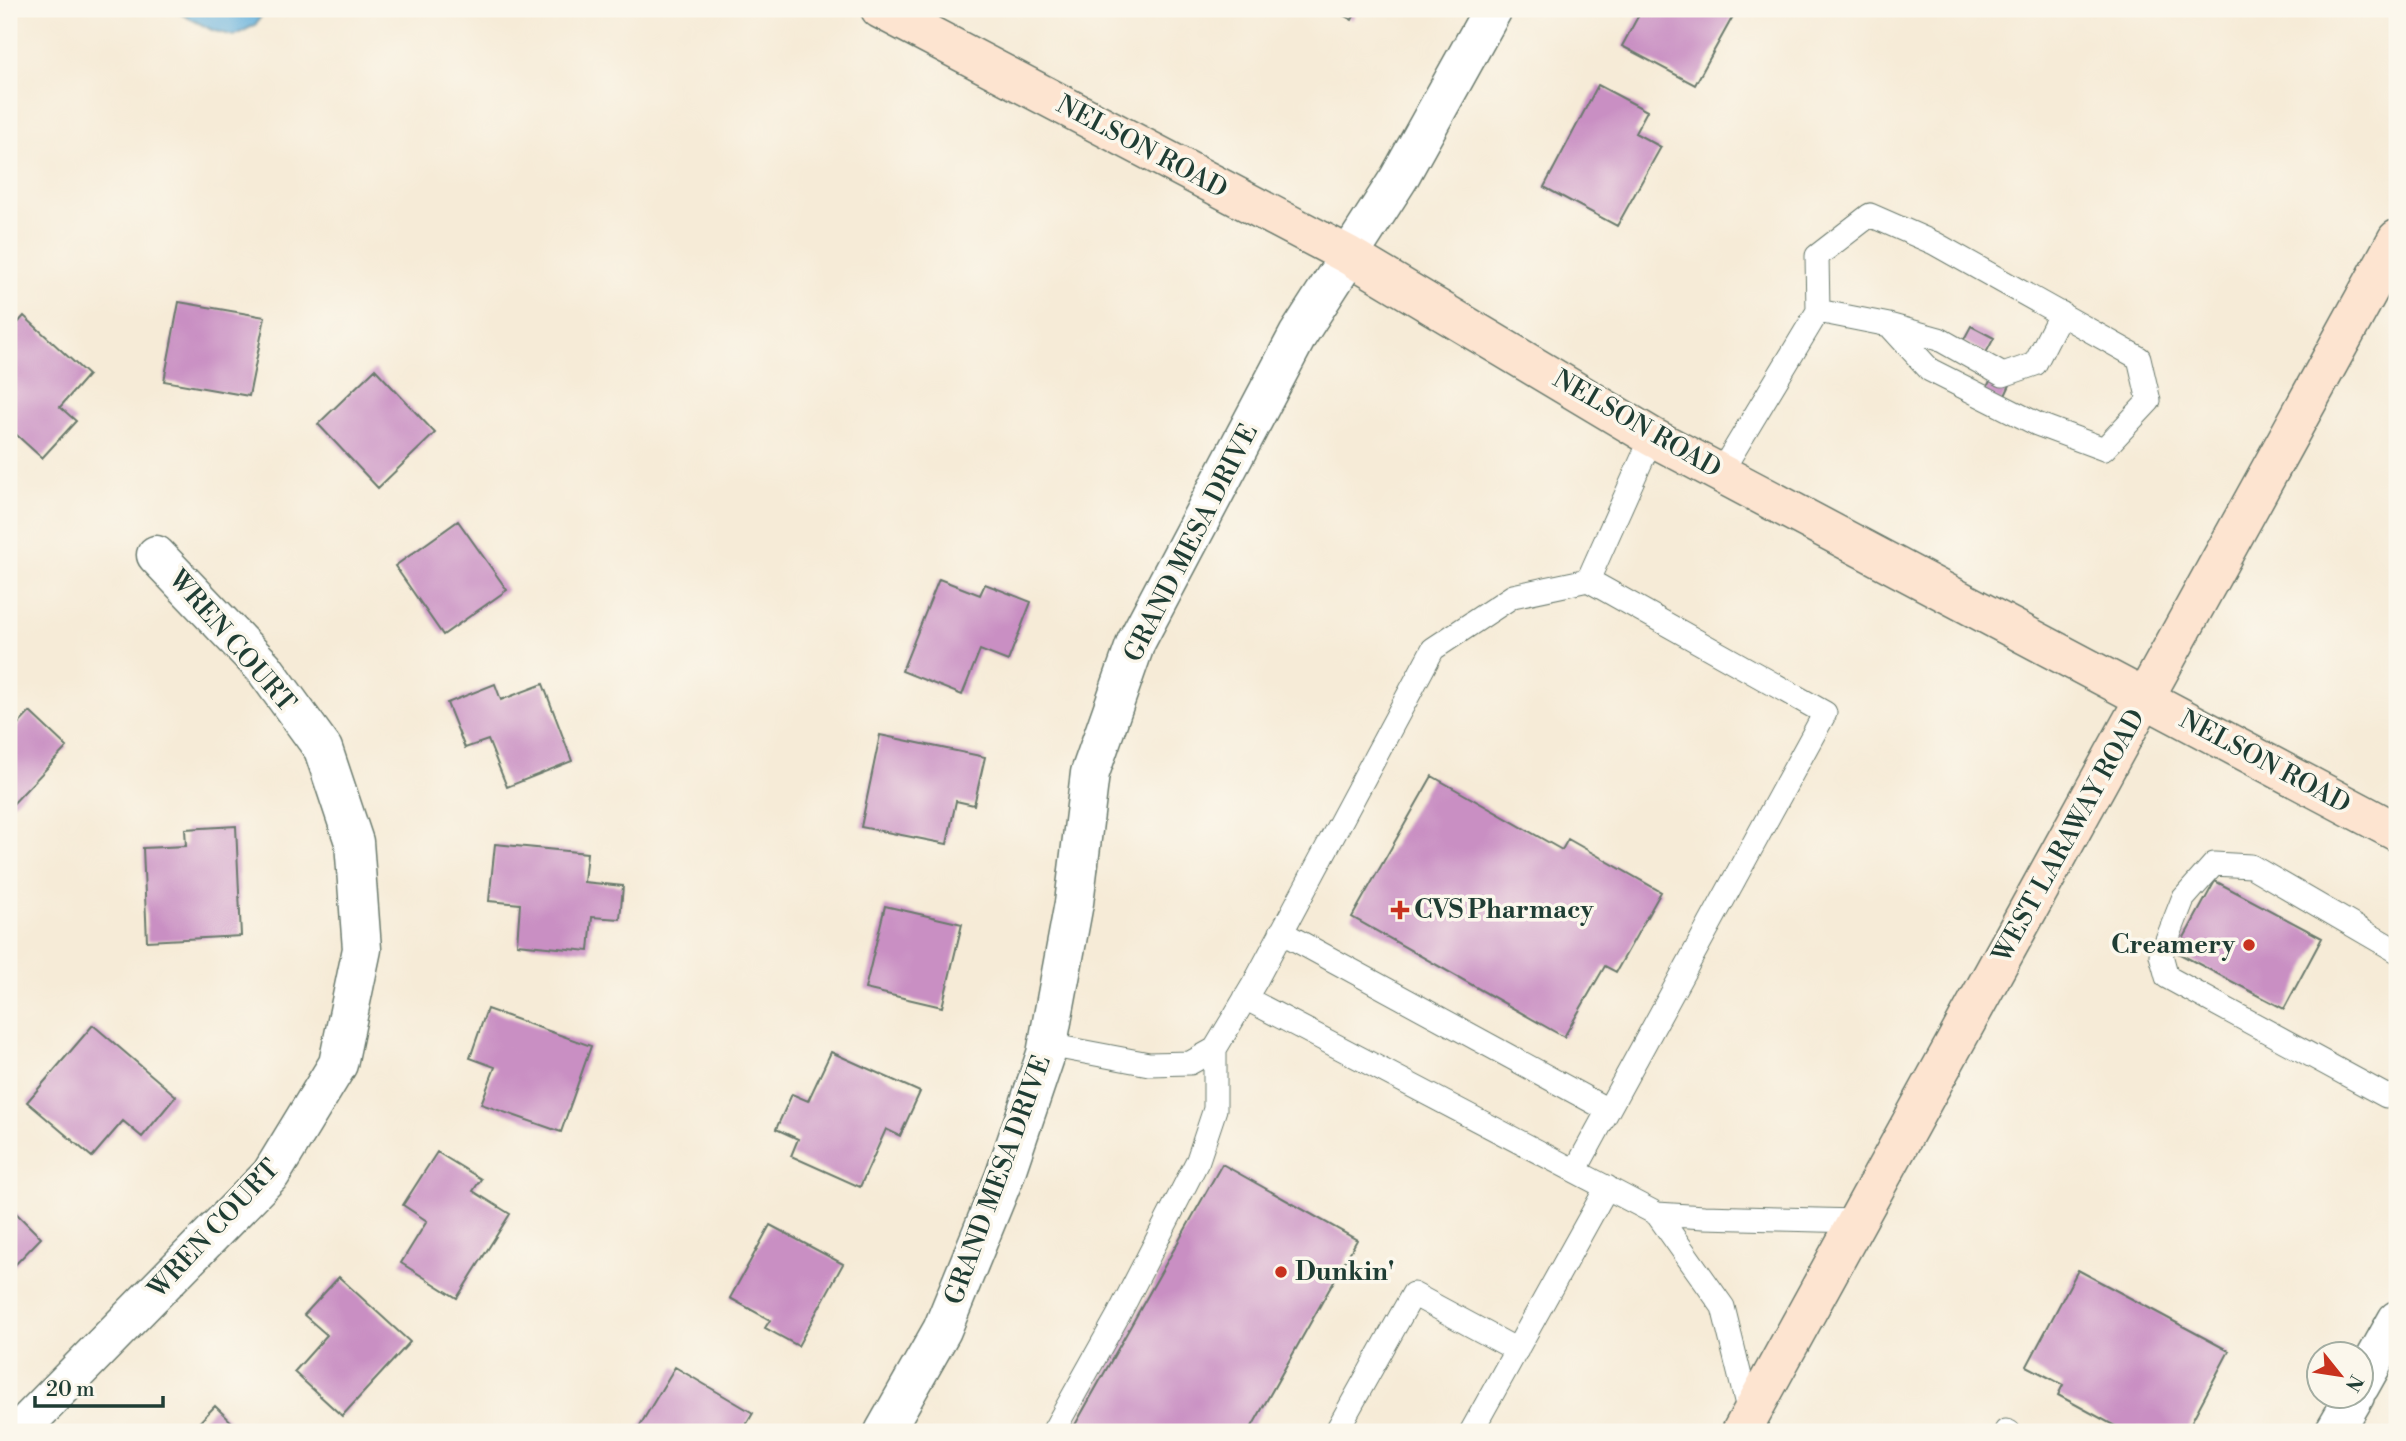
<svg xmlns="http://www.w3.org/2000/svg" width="2406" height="1441" viewBox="0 0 2406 1441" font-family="'Libre Bodoni',serif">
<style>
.water{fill:#62afdb;stroke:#407688;stroke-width:2}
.building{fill:#c98fc3}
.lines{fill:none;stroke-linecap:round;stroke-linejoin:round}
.lane-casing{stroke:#6a7a6d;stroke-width:25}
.street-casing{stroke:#6a7a6d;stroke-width:41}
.secondary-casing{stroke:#6a7a6d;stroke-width:41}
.lane{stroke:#fff;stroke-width:23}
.street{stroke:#fff;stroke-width:38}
.secondary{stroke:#fde4d0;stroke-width:38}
.poi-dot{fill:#c8321e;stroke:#fbf7ec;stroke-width:2.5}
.labels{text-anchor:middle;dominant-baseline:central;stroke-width:7;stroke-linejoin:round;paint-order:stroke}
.street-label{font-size:26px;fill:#1f3d34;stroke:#fbf7ec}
.poi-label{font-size:26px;font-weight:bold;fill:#1f3d34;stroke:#fbf7ec;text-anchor:start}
</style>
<rect width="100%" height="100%" fill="#fbf7ec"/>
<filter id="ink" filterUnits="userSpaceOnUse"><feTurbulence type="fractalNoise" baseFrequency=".0143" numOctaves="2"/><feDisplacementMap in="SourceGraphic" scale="14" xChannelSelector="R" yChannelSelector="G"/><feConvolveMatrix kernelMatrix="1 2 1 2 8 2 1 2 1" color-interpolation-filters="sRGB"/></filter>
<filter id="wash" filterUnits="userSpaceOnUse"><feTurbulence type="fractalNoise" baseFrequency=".00686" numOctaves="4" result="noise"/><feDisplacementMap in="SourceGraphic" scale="28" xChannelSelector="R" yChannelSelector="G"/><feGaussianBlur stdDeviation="1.57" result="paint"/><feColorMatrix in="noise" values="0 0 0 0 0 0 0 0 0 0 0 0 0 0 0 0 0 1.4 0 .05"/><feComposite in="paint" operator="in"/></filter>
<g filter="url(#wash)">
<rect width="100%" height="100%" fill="#f6ebd7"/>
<path class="water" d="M172,9h94l-11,16 -21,11 -22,-6z"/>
<g id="blocks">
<path class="building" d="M1332,9h26l-6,11z
M1642,9h95l-42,76 -73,-39z
M1598,85l49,26 -12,22 26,14 -44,79 -73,-39z
M179,302l86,15 -16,79 -85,-15z
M24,316l64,59 -28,32 16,14 -34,37 -33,-30v-95z
M1971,326l23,12 -8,15 -23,-12z
M375,369l60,64 -57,55 -60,-64z
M1992,377l18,8 -8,17 -18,-9z
M458,521l49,69 -64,45 -48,-69z
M939,579l41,16 5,-11 46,18 -23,59 -28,-11 -18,45 -60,-24z
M495,684l6,16 42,-16 29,77 -65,26 -19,-47 -23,8 -18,-45z
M30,712l37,35 -58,61v-86l6,6z
M880,735l105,22 -11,48 -18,-4 -9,43 -86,-17z
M1432,776l130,74 6,-11 93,53 -45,80 -11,-6 -41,71 -212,-120z
M236,826l5,110 -94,5 -4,-93 43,-2 -1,-17z
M495,844l92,9 -3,29 39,4 -3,33 -28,-2 -3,34 -72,-7 3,-40 -31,-3z
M2215,881l107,57 -38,71 -108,-57z
M885,906l77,18 -20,83 -77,-18z
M487,1009l104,37 -30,86 -80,-28 14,-37 -25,-9z
M93,1025l83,71 -34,41 -19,-16 -31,36 -65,-55z
M831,1052l89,40 -20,44 -14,-7 -26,58 -69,-31 7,-17 -22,-10 16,-35 16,7z
M437,1152l44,27 -8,12 37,23 -53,84 -56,-35 26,-42 -24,-16z
M1222,1164l135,76 -108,192h-178z
M9,1206l32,32 -32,33z
M770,1225l73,39 -45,82 -33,-18 5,-8 -40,-22z
M2078,1270l151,81 -43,81h-36l-10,-5 -3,5h-11l-68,-37 5,-10 -36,-19z
M339,1277l71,65 -68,74 -48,-44 33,-37 -23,-20z
M675,1367l78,46 -11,19h-106z
M215,1406l27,26h-52z"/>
</g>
</g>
<g filter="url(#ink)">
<use href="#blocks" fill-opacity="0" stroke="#6a7a6d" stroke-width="2"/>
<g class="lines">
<g class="lane-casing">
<path id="lane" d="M1889,325l50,14 64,36 32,-11 26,-51
M1721,472l97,-161 71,14 41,45 107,54 67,25 45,-48 -10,-43 -205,-115 -64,-28 -53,41 1,55
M1281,932l327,178
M2397,951l-146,-85 -37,-2 -31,35 -22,56 6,22 219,119 11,-2
M1245,998l412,216 47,3 153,4
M1048,1045l101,19 41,-1 25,-14 40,-67 178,-333 80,-53 75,-16 64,-143
M1575,1171l250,-458 -237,-133
M1657,1214l66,93 27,110
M2006,1431l3,1
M1053,1432l66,-118 79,-154 17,-51v-60
M1336,1432l77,-138 104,56
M1471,1432l136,-245"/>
</g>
<g class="street-casing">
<path id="street" d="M2360,1386l37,-66
M18,1432l253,-258 67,-110 24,-115 -8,-107 -31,-93 -59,-81 -108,-113
M884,1432l58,-102 62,-152 42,-124 28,-151 16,-130 46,-131 162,-307 101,-157 94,-169
M2334,1432l21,-36"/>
</g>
<g class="secondary-casing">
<path id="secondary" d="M880,9l468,246 304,182 745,395
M1741,1432l656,-1193"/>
</g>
<use href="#lane" class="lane"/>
<use href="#street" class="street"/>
<use href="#secondary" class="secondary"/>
</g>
</g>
<g class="poi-dot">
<path d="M1396.5 899.5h7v7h7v7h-7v7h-7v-7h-7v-7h7z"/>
<circle cx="2249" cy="945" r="7"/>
<circle cx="1281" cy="1272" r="7"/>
</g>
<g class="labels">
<g class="street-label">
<text transform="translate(1142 147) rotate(28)">NELSON ROAD</text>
<text transform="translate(1637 424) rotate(30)">NELSON ROAD</text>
<text transform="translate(1191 543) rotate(-63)">GRAND MESA DRIVE</text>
<text transform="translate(232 641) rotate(49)">WREN COURT</text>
<text transform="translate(2265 762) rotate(28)">NELSON ROAD</text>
<text transform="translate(2069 836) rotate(-61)">WEST LARAWAY ROAD</text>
<text transform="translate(998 1180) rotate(-70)">GRAND MESA DRIVE</text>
<text transform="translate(214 1229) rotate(-47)">WREN COURT</text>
</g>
<g class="poi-label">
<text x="1414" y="910">CVS Pharmacy</text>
<text x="2235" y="945" text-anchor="end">Creamery</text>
<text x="1295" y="1272">Dunkin'</text>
</g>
</g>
<rect width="2406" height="1441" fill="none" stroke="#fbf7ec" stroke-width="35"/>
<g transform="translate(2340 1375) rotate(120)"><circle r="33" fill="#fbf7ec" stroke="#a3ada2" stroke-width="2"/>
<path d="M0-5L12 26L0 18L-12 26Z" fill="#c8321e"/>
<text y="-10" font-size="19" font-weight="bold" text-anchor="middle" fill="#1f3d34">N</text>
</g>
<path d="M35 1396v10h128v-10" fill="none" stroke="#1f3d34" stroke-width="3.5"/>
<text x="46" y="1396" font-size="21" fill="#1f3d34" stroke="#fbf7ec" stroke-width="5" paint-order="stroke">20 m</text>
</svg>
